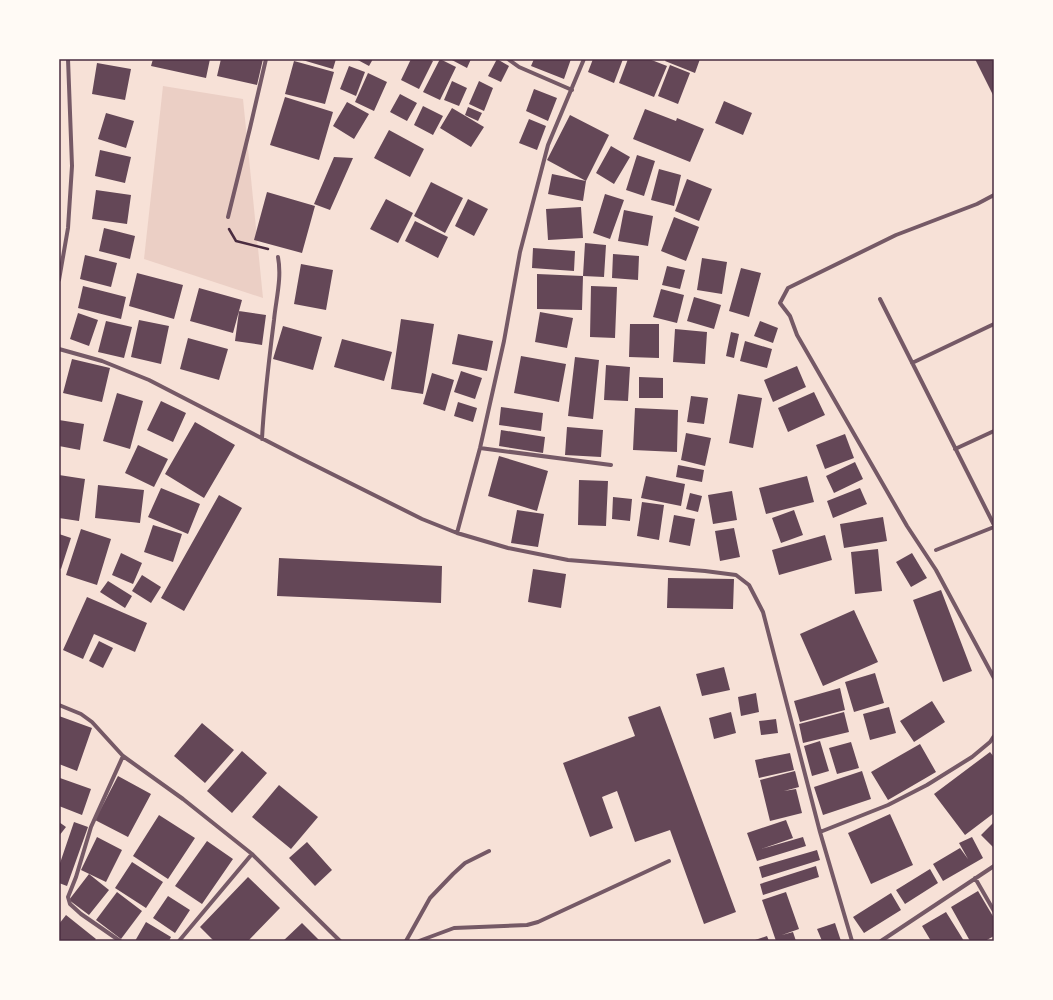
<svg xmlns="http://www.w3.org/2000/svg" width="1053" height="1000" viewBox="0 0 1053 1000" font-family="'DM Sans',sans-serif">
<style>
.green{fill:#ebcfc5}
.building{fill:#644757}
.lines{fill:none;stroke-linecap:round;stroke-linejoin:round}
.path{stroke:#4a2c40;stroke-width:2.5}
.minor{stroke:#755966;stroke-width:4}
.neatline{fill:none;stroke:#4a2c40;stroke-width:1.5}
</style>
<rect width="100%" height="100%" fill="#f7e1d7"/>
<path class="green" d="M163,86l80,13 20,199 -119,-39z"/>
<path class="building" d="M153,59h57l-4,19 -55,-12z
M221,59h42l-6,26 -40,-9z
M299,59h37l-3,10z
M356,59h17l-4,7z
M411,59h18l4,2 -14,28 -18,-9z
M440,59l16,8 -16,33 -17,-8z
M450,59h21l-4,9z
M497,59l12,7 -8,16 -13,-6z
M534,59h37l-7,20 -33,-13z
M593,59h30l-9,24 -26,-11z
M628,59h21l18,7 -13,31 -35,-14z
M666,59h34l-5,14 -30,-12z
M975,59h19v38z
M294,61l40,11 -9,32 -40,-10z
M97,63l34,6 -6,31 -33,-6z
M670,65l20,8 -12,31 -20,-8z
M349,66l16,6 -9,24 -16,-7z
M368,73l19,9 -13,29 -19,-9z
M452,81l15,7 -8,18 -15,-6z
M479,81l14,7 -9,23 -15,-7z
M534,89l23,9 -9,23 -22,-10z
M400,94l17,9 -10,18 -17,-9z
M285,97l48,15 -14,48 -49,-15z
M724,101l28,12 -9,22 -28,-12z
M347,102l22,12 -15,25 -21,-13z
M423,106l20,10 -10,19 -19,-10z
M468,107l14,6 -4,8 -13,-6z
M452,108l32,19 -13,20 -31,-19z
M645,109l31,12 1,-3 27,11 -14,33 -57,-23z
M106,113l28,8 -8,27 -28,-9z
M570,115l39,20 -23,46 -39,-21z
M529,119l17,7 -9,24 -18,-7z
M389,130l35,19 -14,28 -36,-19z
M611,146l19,11 -16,27 -18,-11z
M100,150l31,7 -6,26 -30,-7z
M637,155l18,6 -11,35 -18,-6z
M334,157l19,1 -23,52 -16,-6z
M659,169l22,6 -7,31 -23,-6z
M552,174l34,7 -3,20 -35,-7z
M687,179l25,10 -13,32 -24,-10z
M431,182l32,16 -18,35 -31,-17z
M96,190l35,5 -4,29 -35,-5z
M267,192l48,14 -13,47 -48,-13z
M605,194l19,6 -14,39 -17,-6z
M386,199l27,14 -15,30 -28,-14z
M468,199l20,10 -14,27 -19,-10z
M581,207l2,31 -35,2 -2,-31z
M624,210l29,6 -5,30 -30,-5z
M674,217l25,10 -13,34 -25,-10z
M415,221l33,16 -10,21 -33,-17z
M104,228l31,8 -5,23 -31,-8z
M585,243l21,2 -2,32 -21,-1z
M533,248l42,3 -1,20 -42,-3z
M613,254l26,2 -1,24 -26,-2z
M85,255l32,8 -6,24 -31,-8z
M702,258l25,4 -5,32 -25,-4z
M301,264l32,6 -7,40 -32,-6z
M667,266l18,4 -5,19 -18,-4z
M741,268l20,5 -12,44 -20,-6z
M137,273l46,12 -9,34 -45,-13z
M537,274l46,2 -1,34 -45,-1z
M83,286l43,11 -5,22 -43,-11z
M591,286l26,1 -2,51 -25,-1z
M199,288l43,12 -9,33 -43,-12z
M661,289l23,6 -7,28 -24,-6z
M694,297l27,8 -7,24 -27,-8z
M239,311l27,4 -4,30 -27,-4z
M540,312l33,6 -6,30 -32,-6z
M78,313l20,7 -9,26 -19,-7z
M401,319l33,5 -11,70 -32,-5z
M139,320l30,6 -8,38 -30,-7z
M106,321l26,6 -8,31 -26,-6z
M760,321l18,7 -5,15 -19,-7z
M630,324h29v34l-30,-1z
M283,326l39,11 -9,33 -40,-11z
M675,329l32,3 -2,32 -32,-2z
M731,332l8,2 -5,24 -8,-2z
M458,334l35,7 -6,30 -35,-7z
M188,338l40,11 -9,31 -39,-11z
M342,339l50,13 -8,29 -50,-14z
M745,341l27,8 -5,19 -27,-7z
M521,356l45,8 -7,38 -45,-9z
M575,357l24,3 -6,59 -25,-3z
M72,359l38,9 -8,34 -39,-9z
M606,365l24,2 -2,34 -24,-1z
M797,366l9,21 -33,15 -9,-22z
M461,371l21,7 -7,21 -21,-7z
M432,373l22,7 -9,31 -22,-7z
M639,377l24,1v20h-24z
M814,392l11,23 -37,17 -10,-24z
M117,393l26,8 -13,48 -27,-8z
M738,394l24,4 -9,50 -24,-5z
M691,396l17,2 -4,26 -17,-2z
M161,401l25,12 -13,29 -26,-12z
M458,402l19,6 -4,14 -19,-6z
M501,407l42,6 -2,18 -42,-6z
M635,408l43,2 -1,42 -44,-2z
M59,420l25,4 -4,26 -21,-4z
M195,422l40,23 -31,53 -39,-24z
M567,427l36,3 -2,27 -36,-2z
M501,430l44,7 -2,16 -44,-7z
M686,433l25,5 -6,28 -24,-6z
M845,434l9,24 -29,11 -9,-24z
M138,445l30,14 -14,28 -29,-14z
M499,456l49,15 -11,40 -49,-15z
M855,462l8,17 -29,14 -8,-17z
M678,465l26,5 -2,12 -26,-5z
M59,475l26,4 -6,42 -20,-3z
M646,476l39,8 -4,22 -40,-8z
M807,476l7,26 -48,12 -7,-26z
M579,480l29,1 -2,45 -28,-1z
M98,485l46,5 -4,33 -45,-5z
M161,488l39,16 -12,30 -40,-17z
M860,488l7,16 -34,14 -6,-17z
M732,491l5,29 -24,4 -5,-29z
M690,493l12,3 -4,16 -12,-3z
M219,495l23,13 -58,103 -23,-13z
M613,497l19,2 -2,22 -18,-2z
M642,502l22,3 -5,35 -22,-4z
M517,510l27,4 -6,33 -27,-4z
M794,510l9,25 -22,8 -9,-25z
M674,515l21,4 -5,27 -21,-4z
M883,517l4,24 -43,7 -4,-24z
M153,525l29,9 -9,28 -29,-10z
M734,528l6,29 -20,4 -5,-30z
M81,529l30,10 -14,46 -31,-10z
M59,534l12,4 -10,31 -2,-1z
M825,535l7,25 -53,15 -7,-25z
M878,549l4,42 -27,3 -4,-42z
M121,553l21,10 -9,21 -21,-9z
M912,553l15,25 -16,9 -15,-25z
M279,558l163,8 -1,37 -164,-7z
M533,569l33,5 -5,34 -33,-6z
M142,575l19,12 -10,16 -19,-12z
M668,578l66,1 -1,30 -66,-1z
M108,581l24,15 -7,12 -25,-16z
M941,590l31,81 -29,11 -30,-82z
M87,597l60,26 -12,29 -41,-18 -11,25 -20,-9z
M854,610l24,52 -55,24 -23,-52z
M99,641l14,7 -10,20 -14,-7z
M724,667l6,23 -28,6 -6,-22z
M875,673l9,30 -30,9 -9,-30z
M840,688l5,22 -45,12 -6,-21z
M756,693l3,19 -18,4 -3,-19z
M932,701l13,21 -31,20 -14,-21z
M660,706l76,206 -32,12 -34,-94 -35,12 -18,-51 -15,6 11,31 -23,9 -27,-74 72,-27 -7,-19z
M889,707l7,26 -26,7 -7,-26z
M731,712l5,21 -22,6 -5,-21z
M844,712l5,20 -46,11 -4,-19z
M59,716l33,12 -15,43 -18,-7z
M776,719l2,14 -17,2 -2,-14z
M202,723l32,27 -29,33 -31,-27z
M820,741l9,30 -17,5 -8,-30z
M851,742l8,26 -22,6 -8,-26z
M920,744l16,28 -48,28 -17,-28z
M242,751l25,22 -35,40 -25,-22z
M990,752l4,5v56l-29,22 -31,-41z
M790,753l4,17 -35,8 -4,-18z
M795,771l4,16 -15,4 12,-2 6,24 -32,8 -10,-41z
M862,771l9,28 -48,16 -9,-28z
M118,776l33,18 -23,43 -33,-17z
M60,778l31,11 -9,26 -23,-9v-25z
M279,785l39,32 -27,32 -39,-32z
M890,814l23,51 -42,19 -23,-51z
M159,815l36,23 -27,41 -35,-23z
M786,820l7,18 -32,11 42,-12 3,9 -49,15 -10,-28z
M59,822l7,5 -7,9z
M74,822l14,5 -21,59 -8,-3v-17z
M994,822v26l-13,-13z
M97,837l25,13 -16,32 -25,-12z
M972,837l11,21 -40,23 -10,-17 27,-16 8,11 -9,-16z
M207,841l26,18 -31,45 -27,-18z
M307,842l25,28 -17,16 -26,-28z
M817,850l3,10 -58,18 -3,-11z
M132,862l31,20 -17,26 -31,-20z
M816,866l3,11 -56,18 -3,-11z
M930,869l8,14 -33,21 -9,-14z
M89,874l20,16 -20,25 -20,-15z
M248,877l32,31 -32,33h-34l-14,-14z
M978,891l16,27v18l-9,5h-15l-19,-34z
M117,892l25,19 -21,28 -25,-19z
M786,892l13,37 -17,6 11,-3 3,9h-20l-14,-41z
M891,893l10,17 -37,23 -11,-16z
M168,896l22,14 -15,23 -22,-15z
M946,912l18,29h-33l-9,-15z
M66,915l30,24 -2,2h-35v-17z
M146,922l25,15 -2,4h-34z
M302,923l18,18h-37z
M835,923l6,18h-19l-5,-12z
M767,936l2,5h-17z"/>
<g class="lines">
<path class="path" d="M229,229l7,12 32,8"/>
<path class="minor" d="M508,59l11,8 53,23
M994,195l-17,9 -81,31 -108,53 -8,15 10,13 7,19 11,19 99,172 29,44 58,108
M228,217l22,-89 16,-69
M59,280l9,-52 4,-62 -4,-107
M880,299l114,226
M59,349l43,12 47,19 151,78 122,61 35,14 51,15 60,12 137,11 31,4 13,10 14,27 57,220 32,109
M912,363l82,-39
M262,439c2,-40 7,-79 12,-119 2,-21 8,-42 4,-63
M480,448l131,17
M955,449l39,-18
M457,533l23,-85 24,-107 16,-89 28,-107 36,-86
M936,550l58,-23
M59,705l22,9 11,8 31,34 60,43 69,55 88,87
M820,832l68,-27 39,-20 45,-28 18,-15 4,-6
M975,878l19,33
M120,941l-39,-27 -11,-10 -2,-7 8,-20 15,-50 32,-71
M179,941l73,-87
M406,941l24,-43 23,-24 12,-11 24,-12
M419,941l35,-13 73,-3 11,-3 131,-61
M881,941l113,-75"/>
</g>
<rect width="1053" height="1000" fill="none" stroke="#fffaf5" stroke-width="120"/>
<rect x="60" y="60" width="933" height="880" class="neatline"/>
</svg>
